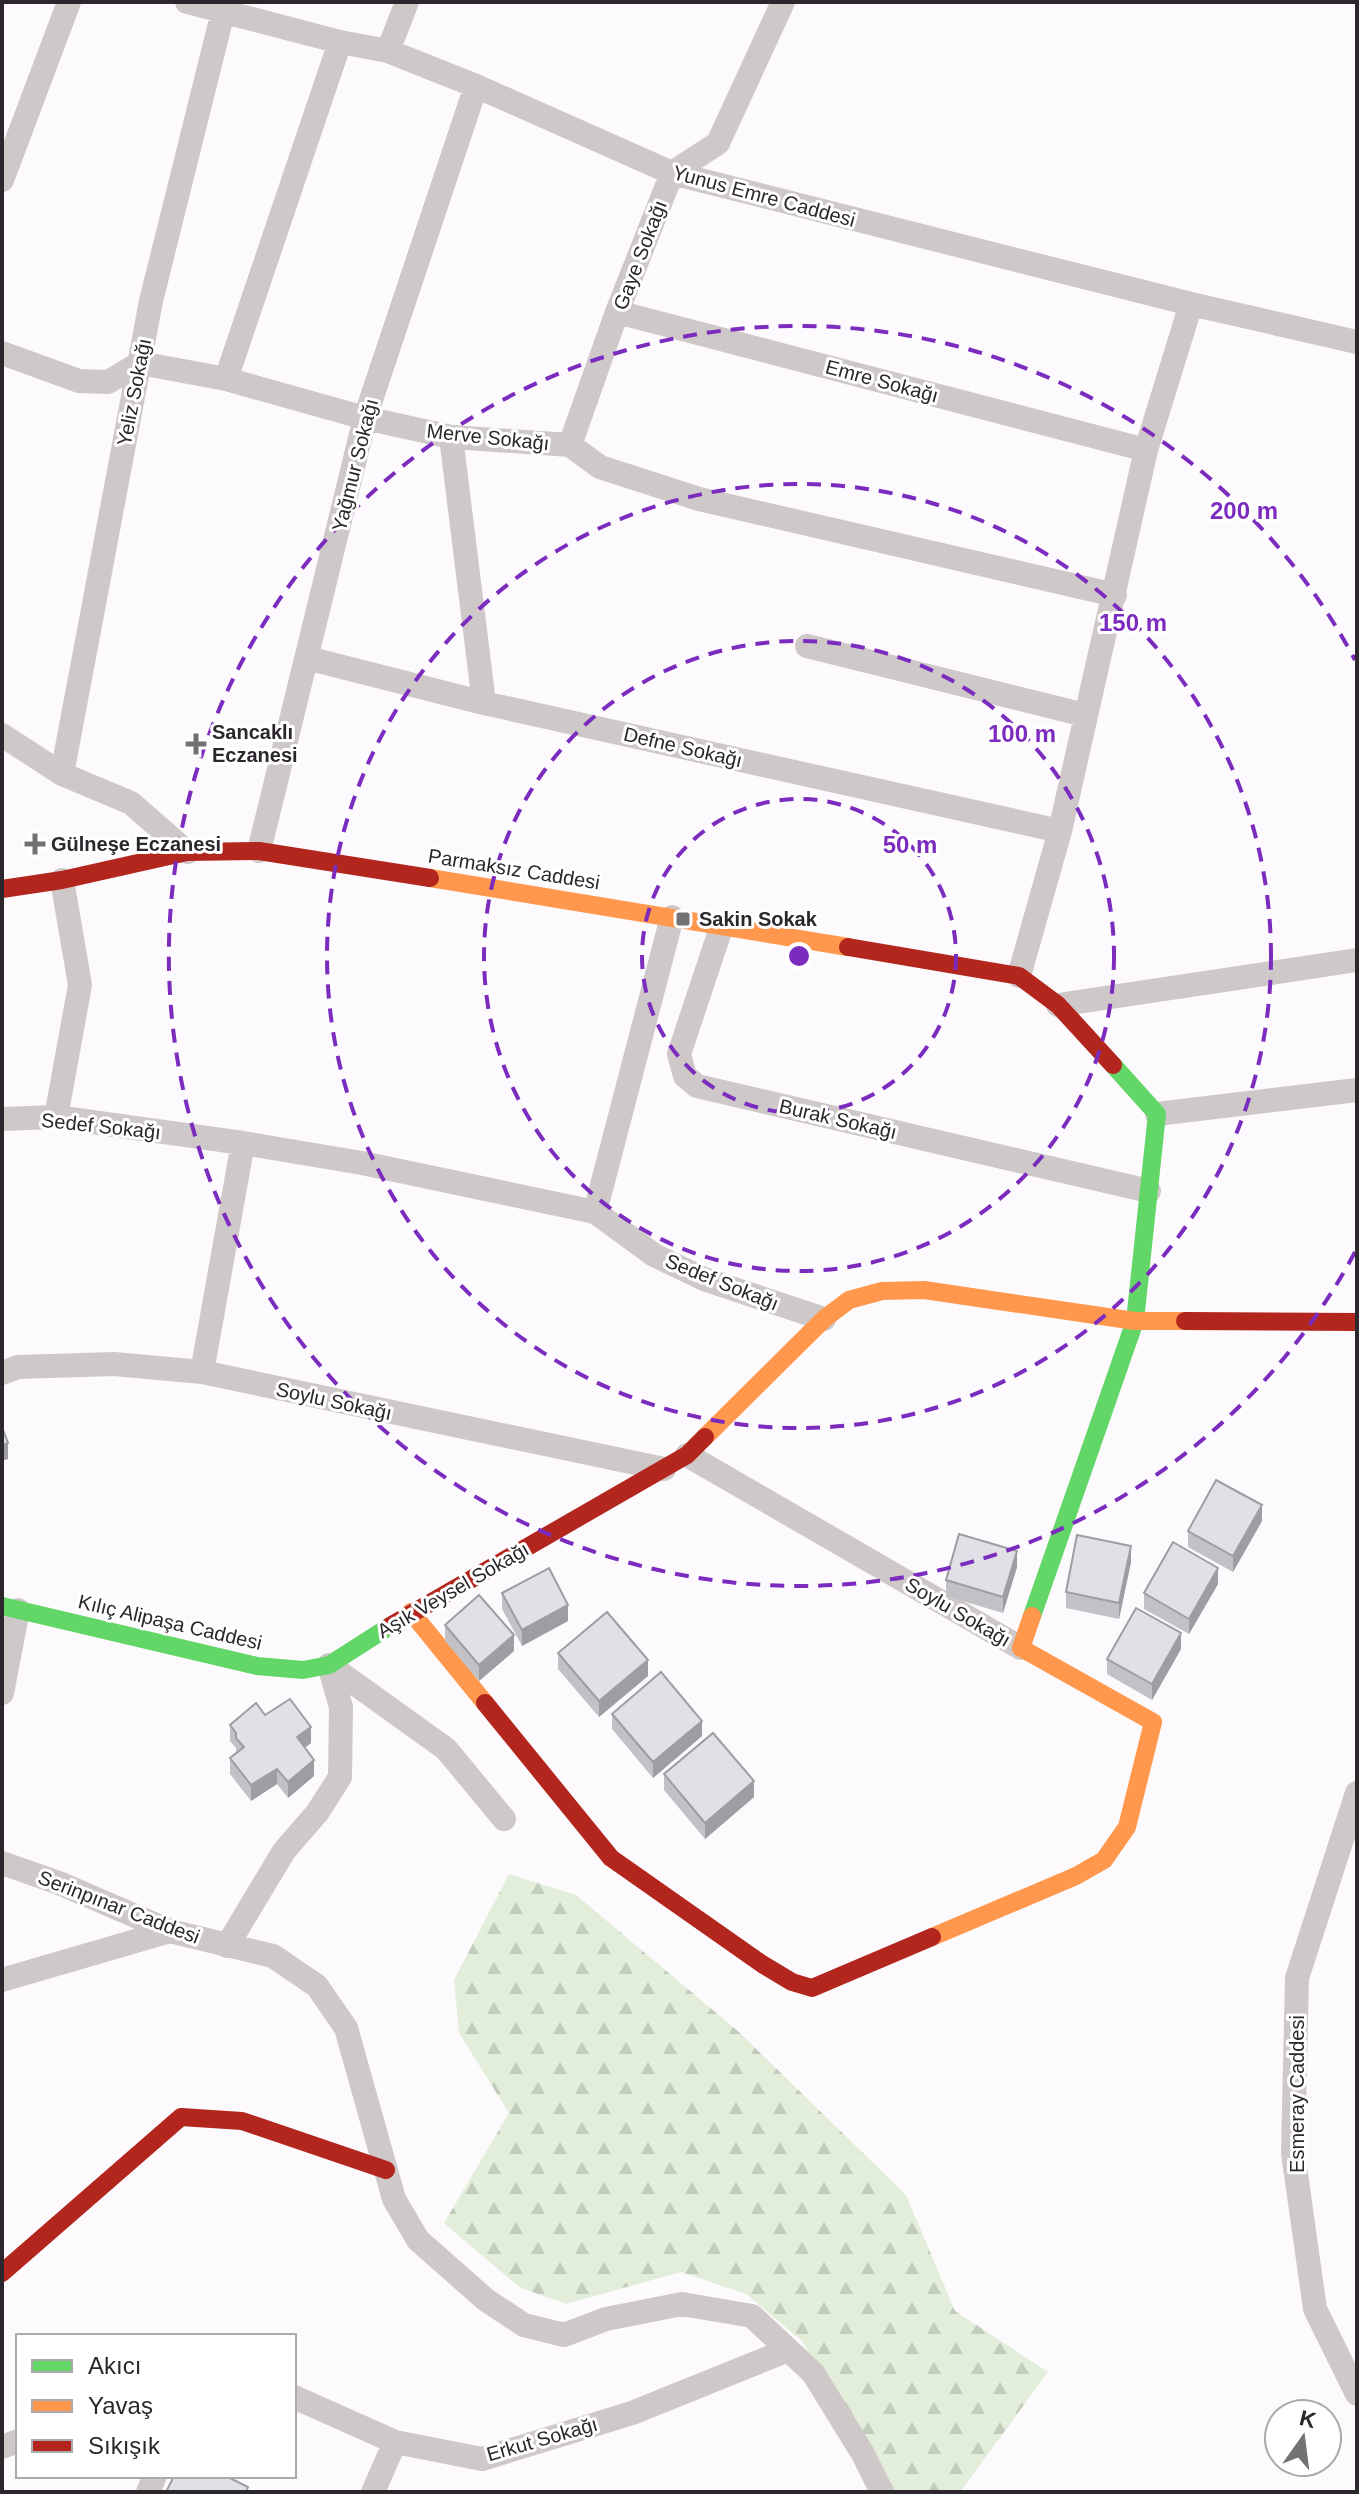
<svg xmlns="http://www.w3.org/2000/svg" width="1359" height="2494" viewBox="0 0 1359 2494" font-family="Helvetica,sans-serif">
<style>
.forest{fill:url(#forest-firs)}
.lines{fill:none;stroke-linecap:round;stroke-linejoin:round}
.street{stroke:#cfc8c9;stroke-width:24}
.fast{stroke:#63d668;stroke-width:18}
.slow{stroke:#ff974d;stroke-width:18}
.jam{stroke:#b3261e;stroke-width:18}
.wall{fill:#c2c1c6}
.shaded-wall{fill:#9e9da1}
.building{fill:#e1e0e6;stroke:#9e9da1;stroke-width:2}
.ring{fill:none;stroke:#7b2cbf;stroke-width:4;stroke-dasharray:14 10}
.poi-dot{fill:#747175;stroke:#fff;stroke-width:3}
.labels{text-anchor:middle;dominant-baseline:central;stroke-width:6;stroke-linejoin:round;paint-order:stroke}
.street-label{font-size:20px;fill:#2b272c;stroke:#fff}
.poi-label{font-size:20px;font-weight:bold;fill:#2b272c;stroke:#fff;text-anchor:start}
.centre{fill:#7b2cbf;stroke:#fff;stroke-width:4}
.ring-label{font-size:24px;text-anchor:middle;font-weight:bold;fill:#7b2cbf;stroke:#fff;stroke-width:6;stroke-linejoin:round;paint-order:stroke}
</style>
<defs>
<pattern id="forest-firs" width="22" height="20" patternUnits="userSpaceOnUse" patternTransform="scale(2)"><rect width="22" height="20" fill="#e2eed9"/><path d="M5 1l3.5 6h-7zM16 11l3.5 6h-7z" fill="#c2ccba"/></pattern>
</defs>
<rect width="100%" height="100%" fill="#fcfafd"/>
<path class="forest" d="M509,1874l67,21 164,138 166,162 49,116 93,61 -88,120h-69l-32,-60 -57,-91 -56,-47 -65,-22 -115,32 -47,-17 -75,-64 65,-110 -50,-80 -5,-53z"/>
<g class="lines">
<path class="street" d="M187,2l153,40 48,9 88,35 196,87 519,131 166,38
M388,51l19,-49
M2,180l67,-178
M617,312l529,138
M2,353l77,28 29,1 32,-19 86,16 139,39 86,19 119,8 30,22 99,32 416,96
M226,379l114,-337
M451,437l33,266
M570,445l47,-133 55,-139 46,-30 65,-141
M807,646l278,69
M307,658l177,45 576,128
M2,735l60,39 69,29 56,49
M62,774l89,-473 72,-289 7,-10
M259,851l106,-433 111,-332
M722,925l-43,129 6,22 12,10 452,105
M1019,976l41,-145 86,-381 45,-146
M1058,1005l299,-45
M1157,1114l200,-24
M56,1117l24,-132 -18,-105
M2,1119l54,-2 187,26 119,20 233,49 59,43 50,24 120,40
M595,1212l77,-295
M202,1372l41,-229
M2,1373l16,-6 96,-3 88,8 462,97
M687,1455l334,193
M329,1665l117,84 58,70
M2,1693l16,-83
M1357,1793l-60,185 -4,175 22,156 42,85
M2,1863l57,20 111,48 103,25 44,30 29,42 48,171 24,41 68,60 38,25 40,10 42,-16 76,-15 70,12 61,57 50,81 19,38
M227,1946l57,-95 33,-38 23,-36 1,-70 -12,-42
M2,1980l168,-49
M294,2397l101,45 87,17 150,-46 156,-63
M2,2447l16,-6
M148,2492l7,-16
M373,2492l22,-50"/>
<path class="fast" d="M2,1606l255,60 46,4 26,-5 61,-39
M1032,1616l103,-295 22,-207 -44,-49"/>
<path class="slow" d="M430,878l418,69
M705,1437l119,-118 25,-19 33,-9 42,-1 211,31h50
M411,1612l74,91
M932,1937l144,-61 28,-16 23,-33 26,-105 -132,-74 11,-32"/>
<path class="jam" d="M2,889l60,-9 125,-28 72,-1 171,27
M848,947l171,29 39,29 55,60
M1185,1321l172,1
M390,1626l297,-171 18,-18
M485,1703l126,155 151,106 30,18 20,6 120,-51
M2,2273l179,-156 61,4 144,49"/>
</g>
<path class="wall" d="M1262,1521l-29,51 -45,-25v-16z
M1131,1562l-12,57 -53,-11v-16z
M1017,1567l-14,46 -57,-17v-16z
M1218,1584l-29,50 -45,-25v-16z
M502,1593l66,28 -46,25 -20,-37z
M445,1625l69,26 -35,30 -34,-40z
M1181,1649l-29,51 -45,-26v-15z
M558,1653l90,23 -49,41 -41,-48z
M612,1714l90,22 -49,42 -41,-49z
M265,1715l46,28 -6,5 9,28 -26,22 -11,-14 -26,17 -21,-27v-16l6,-4v-6l-6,-7v-16z
M664,1774l90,23 -49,42 -41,-49z"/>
<path class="shaded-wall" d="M8,1443v16l-6,2v-16z
M1262,1505v16l-29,51v-16z
M1131,1546v16l-12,57v-16z
M1017,1551v16l-14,46v-16z
M1218,1568v16l-29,50v-15z
M568,1605v16l-46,25v-16z
M1181,1633v16l-29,51v-16z
M514,1635v16l-35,30v-16z
M648,1660v16l-49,41v-16z
M702,1721v15l-49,42v-16z
M311,1727v16l-14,10v-16z
M314,1760v16l-26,22v-16z
M277,1769v15l-26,17v-16z
M754,1781v16l-49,42v-16z"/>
<path class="building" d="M2,1427l6,16 -6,2z
M1216,1480l46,25 -29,51 -45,-25z
M959,1534l58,17 -14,46 -57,-17z
M1077,1535l54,11 -12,57 -53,-11z
M1173,1542l45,26 -29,51 -45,-26z
M549,1568l19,37 -46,25 -20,-37z
M479,1595l35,40 -35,30 -34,-40z
M1136,1608l45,25 -29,51 -45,-25z
M607,1612l41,48 -49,41 -41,-48z
M661,1672l41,49 -49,41 -41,-48z
M290,1699l21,28 -14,10 17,23 -26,22 -11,-13 -26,16 -21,-27 14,-11 -8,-9v-5l-6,-8 26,-22 9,12z
M713,1733l41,48 -49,42 -41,-49z
M174,2476h52l22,11 -2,5h-80z"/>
<g class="ring">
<circle cx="799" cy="956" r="157"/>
<circle cx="799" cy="956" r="315"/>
<circle cx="799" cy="956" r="472"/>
<path d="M1355 1252A630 630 0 1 1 1355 660"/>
</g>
<g class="poi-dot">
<path d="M192 732h8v8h8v8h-8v8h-8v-8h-8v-8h8z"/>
<path d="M31 832h8v8h8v8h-8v8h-8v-8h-8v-8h8z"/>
<rect x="675" y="911" width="16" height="16" rx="4"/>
</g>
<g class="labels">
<g class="street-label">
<text transform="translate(764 196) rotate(15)">Yunus Emre Caddesi</text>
<text transform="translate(640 255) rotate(-69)">Gaye Sokağı</text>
<text transform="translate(882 381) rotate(15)">Emre Sokağı</text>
<text transform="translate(134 392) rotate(-79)">Yeliz Sokağı</text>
<text transform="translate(488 437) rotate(6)">Merve Sokağı</text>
<text transform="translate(355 465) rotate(-76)">Yağmur Sokağı</text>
<text transform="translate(683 747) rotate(13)">Defne Sokağı</text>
<text transform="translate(514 869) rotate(9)">Parmaksız Caddesi</text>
<text transform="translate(838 1119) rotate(13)">Burak Sokağı</text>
<text transform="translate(101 1126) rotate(6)">Sedef Sokağı</text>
<text transform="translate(722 1282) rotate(22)">Sedef Sokağı</text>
<text transform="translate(334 1401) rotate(12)">Soylu Sokağı</text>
<text transform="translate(453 1590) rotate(-30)">Aşık Veysel Sokağı</text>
<text transform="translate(958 1612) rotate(30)">Soylu Sokağı</text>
<text transform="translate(170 1622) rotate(13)">Kılıç Alipaşa Caddesi</text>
<text transform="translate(119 1907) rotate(21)">Serinpınar Caddesi</text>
<text transform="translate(1297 2094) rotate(-90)">Esmeray Caddesi</text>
<text transform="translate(542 2439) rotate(-16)">Erkut Sokağı</text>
</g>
<g class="poi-label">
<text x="212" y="732">Sancaklı<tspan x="212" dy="23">Eczanesi</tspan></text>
<text x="51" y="844">Gülneşe Eczanesi</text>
<text x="699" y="919">Sakin Sokak</text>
</g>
</g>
<circle cx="799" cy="956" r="12" class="centre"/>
<g class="ring-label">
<text x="1244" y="519">200 m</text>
<text x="1133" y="631">150 m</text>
<text x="1022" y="742">100 m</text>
<text x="910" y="853">50 m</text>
</g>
<rect width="1359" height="2494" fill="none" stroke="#2b272c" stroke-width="8"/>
<rect x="16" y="2334" width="280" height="144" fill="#ffffff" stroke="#aaa9ab" stroke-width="2"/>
<rect x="32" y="2360" width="40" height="12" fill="#63d668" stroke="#aaa9ab" stroke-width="2"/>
<text x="88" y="2374" font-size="24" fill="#2b272c">Akıcı</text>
<rect x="32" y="2400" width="40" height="12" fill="#ff974d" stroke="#aaa9ab" stroke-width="2"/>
<text x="88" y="2414" font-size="24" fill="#2b272c">Yavaş</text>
<rect x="32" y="2440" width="40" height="12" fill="#b3261e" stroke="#aaa9ab" stroke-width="2"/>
<text x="88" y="2454" font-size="24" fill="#2b272c">Sıkışık</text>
<g transform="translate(1303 2438) rotate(14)"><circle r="38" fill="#ffffff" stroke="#aaa9ab" stroke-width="2"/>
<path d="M0-6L14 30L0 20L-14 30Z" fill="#747175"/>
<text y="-12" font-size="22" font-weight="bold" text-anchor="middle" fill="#2b272c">K</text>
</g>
</svg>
